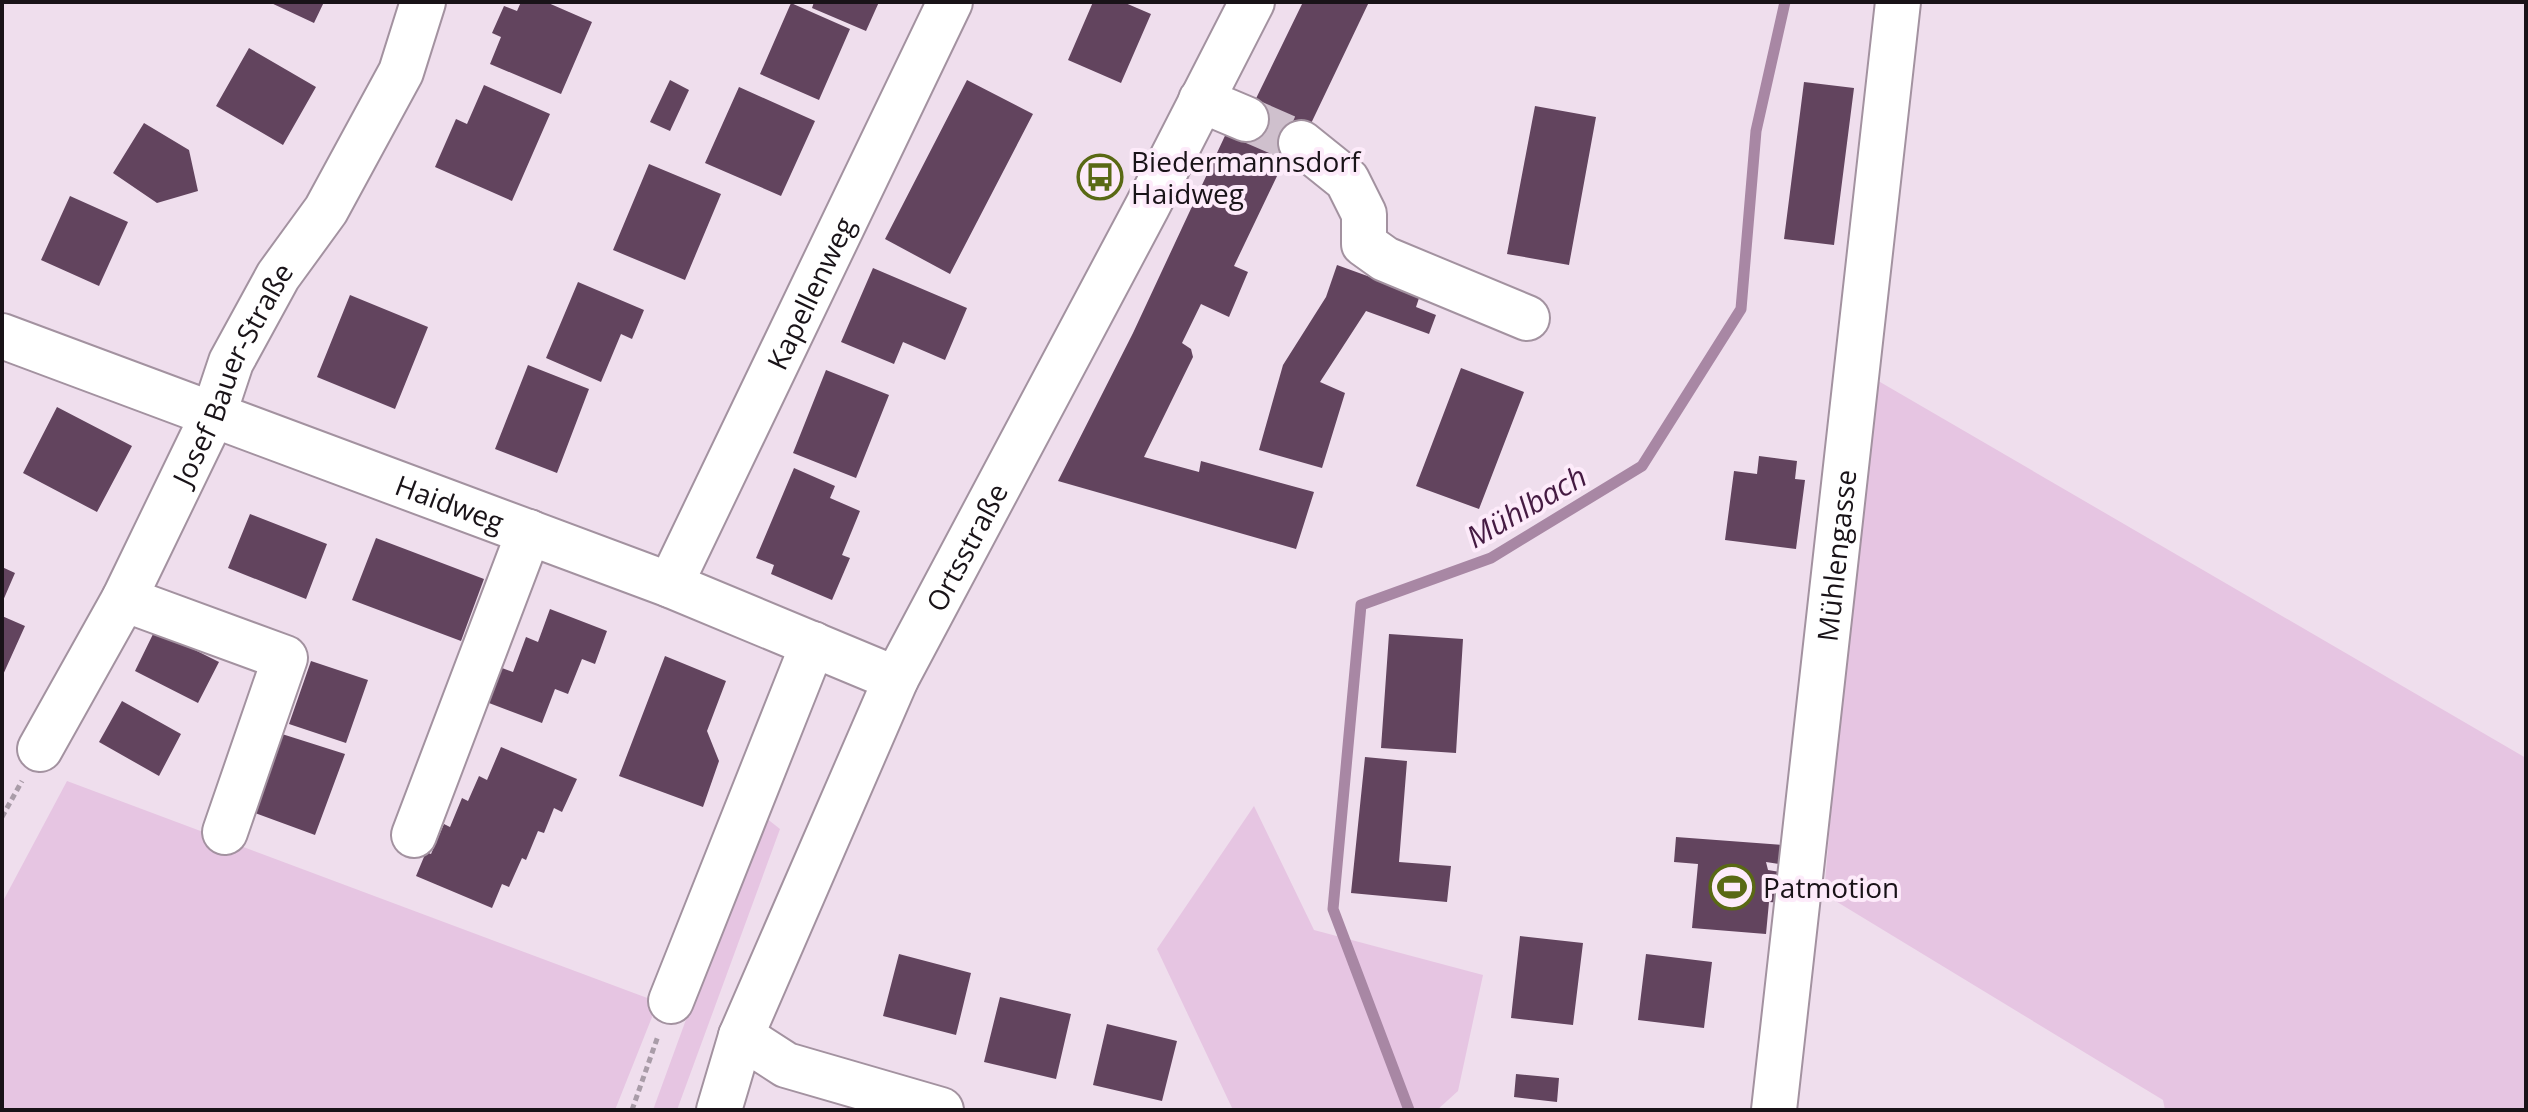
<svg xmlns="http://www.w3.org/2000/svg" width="2528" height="1112" viewBox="0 0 2528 1112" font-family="'Open Sans',sans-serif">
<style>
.green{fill:#e6c5e2}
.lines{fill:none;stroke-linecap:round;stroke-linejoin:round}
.stream{stroke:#a887a4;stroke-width:11}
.building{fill:#62445e}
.minor-tunnel{stroke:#cfc0cd;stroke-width:44;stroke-dasharray:44 22;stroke-linecap:butt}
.minor-casing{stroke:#a392a0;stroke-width:48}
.path{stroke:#a99ca8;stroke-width:5;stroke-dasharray:6 4;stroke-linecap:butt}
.minor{stroke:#fff;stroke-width:44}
.labels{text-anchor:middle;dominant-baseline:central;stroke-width:8;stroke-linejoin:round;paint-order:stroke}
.poi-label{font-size:28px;fill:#191318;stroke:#fdebfa;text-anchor:start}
.street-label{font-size:28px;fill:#191318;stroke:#fdebfa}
.water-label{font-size:30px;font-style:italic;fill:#451a42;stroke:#fdebfa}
</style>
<rect width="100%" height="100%" fill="#efdeed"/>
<path class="green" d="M1868,375l658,383v352h-361l-2,-10 -339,-206z
M67,781l591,221 -43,108h-613v-207z
M1254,806l60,124 169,45 -25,116 -21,19h-204l-76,-161z
M761,814l19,15 -103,281h-24z"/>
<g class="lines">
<path class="stream" d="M1409,1110l-76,-201 28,-304 130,-47 151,-92 99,-157 15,-178 29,-129"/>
</g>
<path class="building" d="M269,2h55l-10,21z
M521,2h25l46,20 -31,72 -71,-30 11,-27 -9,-4 12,-27 13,5z
M814,2h65l-13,29 -54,-23z
M1093,2h30l28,12 -30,69 -53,-23z
M1303,2h66l-74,155 -7,-4 -54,113 14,6 -19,45 -28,-13 -19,39 9,6 2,8 -49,100 55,15 2,-11 113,31 -18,57 -238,-68 75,-148 97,-208 16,-6z
M791,3l59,26 -31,71 -59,-26z
M249,48l67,39 -33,58 -67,-39z
M670,80l19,10 -19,41 -20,-9z
M967,80l66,34 -83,160 -65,-35z
M1804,82l50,6 -20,157 -50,-6z
M484,85l66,29 -38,87 -77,-34 21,-48 11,5z
M739,87l76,34 -34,75 -76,-33z
M1535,106l61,11 -27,148 -62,-11z
M144,123l45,27 9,41 -41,12 -44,-30z
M649,164l72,30 -36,86 -72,-30z
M70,196l58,26 -29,64 -58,-26z
M1337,265l83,30 -4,12 20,8 -7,19 -63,-23 -46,71 25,11 -23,75 -63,-18 24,-85 43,-68z
M873,268l94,40 -22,52 -42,-18 -9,22 -53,-22z
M578,282l66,28 -12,29 -11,-5 -20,48 -55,-24z
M350,295l78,32 -33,82 -78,-32z
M528,365l61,24 -32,84 -62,-24z
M1461,368l63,24 -45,117 -63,-23z
M826,370l63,25 -33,83 -63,-25z
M57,407l75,39 -35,66 -74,-39z
M1759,456l38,5 -2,18 10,1 -9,69 -71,-9 9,-69 23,3z
M794,468l41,18 -5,12 30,13 -18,44 8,3 -18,42 -61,-26 3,-9 -18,-7z
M250,514l77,30 -21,55 -78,-31z
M376,538l108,41 -23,62 -109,-41z
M2,567l13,6 -13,30z
M550,609l57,22 -12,33 -13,-5 -14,35 -13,-5 -13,34 -53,-20 13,-35 11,4 13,-35 12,5z
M2,616l23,10 -23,51z
M155,630l64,32 -21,41 -63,-32z
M1389,634l74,5 -7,114 -75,-5z
M665,656l61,25 -19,50 12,30 -16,46 -84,-31z
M311,661l57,19 -22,63 -57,-19z
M122,701l59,33 -22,42 -60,-34z
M282,734l63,20 -30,81 -60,-22z
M501,747l76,32 -15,33 -8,-4 -10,25 -6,-2 -12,29 -4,-2 -13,29 -7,-3 -10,24 -76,-32 10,-24 5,2 13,-30 6,3 12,-29 6,3 11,-25 8,4z
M1365,757l42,4 -8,101 52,4 -4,36 -96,-9z
M1676,837l107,8 -4,19 -13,-2 2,8 19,3 -5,30 -13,-1 -3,32 -74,-6 6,-64 -24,-2z
M1520,936l63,7 -10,82 -62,-7z
M899,954l72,19 -15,62 -73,-19z
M1646,954l66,8 -8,66 -66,-8z
M1000,997l71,17 -15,65 -72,-17z
M1107,1024l70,17 -15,60 -69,-16z
M1516,1074l43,4 -2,24 -43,-5z"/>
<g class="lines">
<path class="minor-tunnel" d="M1246,119l55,24"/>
<g class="minor-casing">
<g id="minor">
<path d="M1201,100l45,19"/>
<path d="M1301,143l46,37 17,34v30l21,15 142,59"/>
<path id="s1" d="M2,336l668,249 226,94"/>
<path id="s2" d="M670,585l280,-583"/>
<path d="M124,599l161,59 -60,174"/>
<path id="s3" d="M40,749l84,-150 90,-186 17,-51 47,-86 48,-66 75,-138 22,-70"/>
<path d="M414,835l115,-303"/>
<path d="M671,1001l142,-357"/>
<path d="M741,1036l45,29 155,45"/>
<path id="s4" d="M719,1110l22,-74 155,-357 251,-472 105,-205"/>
<path id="s5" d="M1774,1110l124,-1108"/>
</g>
</g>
<path class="path" d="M2,817l20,-36
M632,1110l26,-74"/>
<use href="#minor" class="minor"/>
</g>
<defs>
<g id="bus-ring" transform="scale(2.3)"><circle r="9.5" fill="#fdebfa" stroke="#596914" stroke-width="1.5"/><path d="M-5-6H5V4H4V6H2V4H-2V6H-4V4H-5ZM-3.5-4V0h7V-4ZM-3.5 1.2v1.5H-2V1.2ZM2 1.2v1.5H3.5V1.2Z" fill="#596914"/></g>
<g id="stadium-ring" transform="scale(2.3)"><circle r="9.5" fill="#fdebfa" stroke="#596914" stroke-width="1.5"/><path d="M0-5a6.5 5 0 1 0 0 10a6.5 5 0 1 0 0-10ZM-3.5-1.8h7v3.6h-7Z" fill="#596914"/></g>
</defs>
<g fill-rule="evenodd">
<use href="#bus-ring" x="1100" y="177"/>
<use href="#stadium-ring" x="1732" y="887"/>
</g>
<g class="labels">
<g class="poi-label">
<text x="1131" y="161">Biedermannsdorf<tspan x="1131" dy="32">Haidweg</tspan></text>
<text x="1763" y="887">Patmotion</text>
</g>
<g class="street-label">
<text stroke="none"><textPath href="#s2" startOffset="324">Kapellenweg</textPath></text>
<text stroke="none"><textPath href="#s3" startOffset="422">Josef Bauer-Straße</textPath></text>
<text stroke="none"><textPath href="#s1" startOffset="478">Haidweg</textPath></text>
<text stroke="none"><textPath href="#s4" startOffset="616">Ortsstraße</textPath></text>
<text stroke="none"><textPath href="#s5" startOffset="558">Mühlengasse</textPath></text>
</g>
<g class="water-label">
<text transform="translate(1526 506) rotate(-30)">Mühlbach</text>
</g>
</g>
<rect width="2528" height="1112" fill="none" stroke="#191318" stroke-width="8"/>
</svg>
